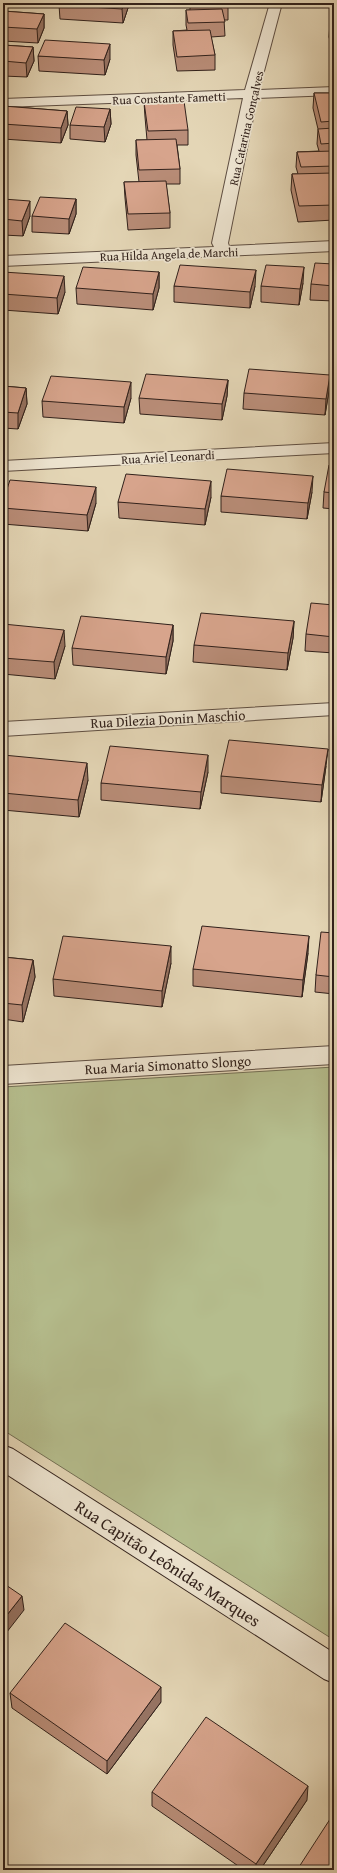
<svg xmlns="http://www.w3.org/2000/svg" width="337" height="1873" viewBox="0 0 337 1873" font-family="'Gentium Book Plus',serif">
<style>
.green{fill:#b5bd8d;stroke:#736f54}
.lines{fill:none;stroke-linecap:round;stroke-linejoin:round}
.street-casing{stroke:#5e4e42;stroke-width:2}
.secondary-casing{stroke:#31211b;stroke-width:2}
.street{fill:#ede4d0;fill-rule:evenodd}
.secondary{fill:#ede4d0;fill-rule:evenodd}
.wall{fill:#b98d78;stroke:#31211b}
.shaded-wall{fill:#967362;stroke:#31211b}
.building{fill:#d7a48c;stroke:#31211b}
.labels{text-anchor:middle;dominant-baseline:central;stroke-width:3.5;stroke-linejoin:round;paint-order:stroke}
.far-street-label{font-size:12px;fill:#31211b;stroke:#ede4d0}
.street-label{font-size:14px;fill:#31211b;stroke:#ede4d0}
.near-street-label{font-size:17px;fill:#31211b;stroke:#ede4d0}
</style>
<rect width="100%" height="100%" fill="#e4d6b6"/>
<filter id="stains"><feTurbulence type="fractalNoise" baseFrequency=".005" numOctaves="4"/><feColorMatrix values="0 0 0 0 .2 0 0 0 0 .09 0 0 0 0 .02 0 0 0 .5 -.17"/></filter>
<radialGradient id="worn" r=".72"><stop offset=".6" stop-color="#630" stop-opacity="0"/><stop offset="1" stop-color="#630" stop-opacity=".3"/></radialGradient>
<path class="green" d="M334,1067v573l-331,-210v-343z"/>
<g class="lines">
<g class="street-casing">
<path id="street" d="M270,3h12l-23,87 75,-3v8l-77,3 -29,145 1,3 105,-5v10l-331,15v-10l211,-9 -2,-4 31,-145 -240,9v-8l242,-9z
M334,443v10l-331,18v-10z
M334,703v12l-331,21v-14z
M334,1046v18l-331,20v-18z"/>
</g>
<g class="secondary-casing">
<path id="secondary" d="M3,1445l10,4 321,204v30l-10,-4 -321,-207z"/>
</g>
<use href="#street" class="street"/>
<use href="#secondary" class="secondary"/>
</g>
<path class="wall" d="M190,3h38v17h-4l1,16 -14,1 4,18v15l-38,1 -4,-26v-14l14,-1 -1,-5v-15h4z
M59,5l69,3 -5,15 -63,-4z
M3,11l41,3v14l-6,15 -35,-2z
M330,23h4v32l-5,-18z
M3,45l30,2 1,14 -7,16 -24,-1z
M38,56l72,3 -5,16 -66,-4z
M314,93h20v127l-36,2 -7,-32 1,-16h6l-2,-7 1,-15 22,-1 -2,-7 1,-15 -5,-21z
M144,102l44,28v15h-11l3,24v15h-14l4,29v15l-42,2 -3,-32 -1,-16h15l-3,-27v-15h11l-2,-23z
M3,106l64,5 1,14 -7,18 -58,-4z
M110,109l1,15 -6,18 -35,-3v-14z
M3,199l27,17 -7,20 -20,-1z
M76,199v15l-7,20 -37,-2v-16z
M334,264v37l-24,-1 1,-16z
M3,272l62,20 -7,22 -55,-4z
M159,272v16l-6,22 -76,-6 -1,-16z
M303,283l-4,22 -38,-3v-16z
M174,286h81l-5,22 -76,-6z
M330,375l-1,16 -4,24 -82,-6 1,-16z
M228,380l-1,16 -5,24 -82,-6 -1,-16z
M3,386l23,2 1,16 -9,25 -15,-1z
M131,398l-7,25 -81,-6 -1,-16z
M334,465v44l-11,-1 1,-16z
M312,492l-5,27 -86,-7v-16z
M211,497l-6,28 -86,-7 -1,-16z
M3,501l93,2 -8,28 -85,-7z
M334,605v48l-29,-2 1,-17z
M294,621l-1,17 -6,32 -94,-8 1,-17z
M3,624l62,22 -10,33 -52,-5z
M173,625v16l-7,33 -93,-9 -1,-17z
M3,755l85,25 -9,37 -76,-7z
M326,766l-5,36 -100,-9v-17z
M208,772l-8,37 -99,-9v-17z
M334,933v61l-19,-2 1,-17z
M308,953l-6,44 -109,-11v-17z
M3,957l30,3 2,17 -12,45 -20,-3z
M171,963l-9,44 -108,-11 -1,-17z
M10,1693l151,9 -54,72 -95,-66z
M152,1792l155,8 -47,70h-16l-92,-64z"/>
<path class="shaded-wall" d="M125,3h3v5l-5,15 -1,-14z
M44,14v14l-6,15 -1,-14z
M110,44v15l-5,16 -1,-15z
M33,47l1,14 -7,16 -1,-14z
M110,109l1,15 -6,18 -1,-15z
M67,111l1,14 -7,18v-15z
M76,199v15l-7,20v-15z
M30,201v15l-7,20 -1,-15z
M304,267l-1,16 -4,22 1,-16z
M256,270l-1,16 -5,22v-16z
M159,272v16l-6,22v-16z
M64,276l1,16 -7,22 -1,-16z
M330,375l-1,16 -4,24 1,-16z
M228,380l-1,16 -5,24v-16z
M131,382v16l-7,25v-16z
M26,388l1,16 -9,25v-16z
M313,476l-1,16 -5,27 1,-16z
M211,481v16l-6,28v-16z
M96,487v16l-8,28 -1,-16z
M294,621l-1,17 -6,32 1,-17z
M173,625v16l-7,33v-17z
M64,630l1,16 -10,33 -1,-17z
M328,749l-2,17 -5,36 1,-17z
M208,755v17l-8,37 1,-17z
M87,763l1,17 -9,37 -1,-17z
M309,936l-1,17 -6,44 1,-17z
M171,946v17l-9,44v-16z
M33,960l2,17 -12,45 -1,-17z
M22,1596l2,14 -21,27v-17z
M161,1687v15l-54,72v-13z
M308,1786l-1,14 -47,70h-4v-6z"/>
<path class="building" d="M60,3h65l-3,6 -63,-4z
M191,3h37l1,2 -37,2z
M222,9l3,13 -37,1 -2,-13z
M3,11l41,3 -7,15 -34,-2z
M330,23h4v15z
M210,30l5,25 -38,2 -4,-26z
M45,40l65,4 -6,16 -66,-4z
M3,45l30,2 -7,16 -23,-2z
M314,93h20v28l-13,1z
M184,101l4,29 -40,1 -4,-29z
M3,106l64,5 -6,17 -58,-4z
M76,107l34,2 -6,18 -34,-2z
M334,128v15l-13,1 -3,-15z
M176,139l4,30 -41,1 -3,-30z
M334,151v15l-33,1 -4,-15z
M333,173l1,5v27l-35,1 -7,-32z
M166,181l4,32 -42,1 -4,-32z
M40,197l36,2 -7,20 -37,-3z
M3,199l27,2 -8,20 -19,-2z
M315,263l19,1v22l-23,-2z
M180,265l76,5 -6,22 -76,-6z
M266,265l38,2 -4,22 -39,-3z
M83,267l76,5 -6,22 -77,-6z
M3,272l61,4 -7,22 -54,-4z
M249,369l81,6 -4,24 -82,-6z
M146,374l82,6 -6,24 -83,-6z
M51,376l80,6 -7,25 -82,-6z
M3,386l23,2 -8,25 -15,-1z
M329,465h5v28l-10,-1z
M227,469l86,7 -5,27 -87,-7z
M126,474l85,7 -6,28 -87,-7z
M10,480l86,7 -9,28 -84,-7v-7z
M311,603l23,2v32l-28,-3z
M201,613l93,8 -6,32 -94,-8z
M81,616l92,9 -7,32 -94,-9z
M3,624l61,6 -10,32 -51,-4z
M229,740l99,9 -6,36 -101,-9z
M110,746l98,9 -7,37 -100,-9z
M3,755l84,8 -9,37 -75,-7z
M202,926l107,10 -6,44 -110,-11z
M321,932l13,1v44l-18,-2z
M63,936l108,10 -9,45 -109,-12z
M3,957l30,3 -11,45 -19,-2z
M3,1583l19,13 -19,24z
M65,1623l96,64 -54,74 -97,-68z
M206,1717l102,69 -52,78 -104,-72z
M334,1813v57h-37z"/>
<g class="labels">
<g class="far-street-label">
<text transform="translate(169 98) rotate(-2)">Rua Constante Fametti</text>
<text transform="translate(246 128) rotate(-77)">Rua Catarina Gonçalves</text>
<text transform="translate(169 254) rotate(-2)">Rua Hilda Angela de Marchi</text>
<text transform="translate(168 457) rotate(-3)">Rua Ariel Leonardi</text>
</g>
<g class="street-label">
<text transform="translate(168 719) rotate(-3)">Rua Dilezia Donin Maschio</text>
<text transform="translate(168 1065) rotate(-3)">Rua Maria Simonatto Slongo</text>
</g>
<g class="near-street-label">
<text transform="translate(168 1563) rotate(33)">Rua Capitão Leônidas Marques</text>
</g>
</g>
<rect width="337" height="1873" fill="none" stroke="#e4d6b6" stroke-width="16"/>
<rect x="4" y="4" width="329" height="1865" fill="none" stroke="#31211b" stroke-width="2"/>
<rect x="8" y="8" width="321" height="1857" fill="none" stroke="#31211b"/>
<rect width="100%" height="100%" filter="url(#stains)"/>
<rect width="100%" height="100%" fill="url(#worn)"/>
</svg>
